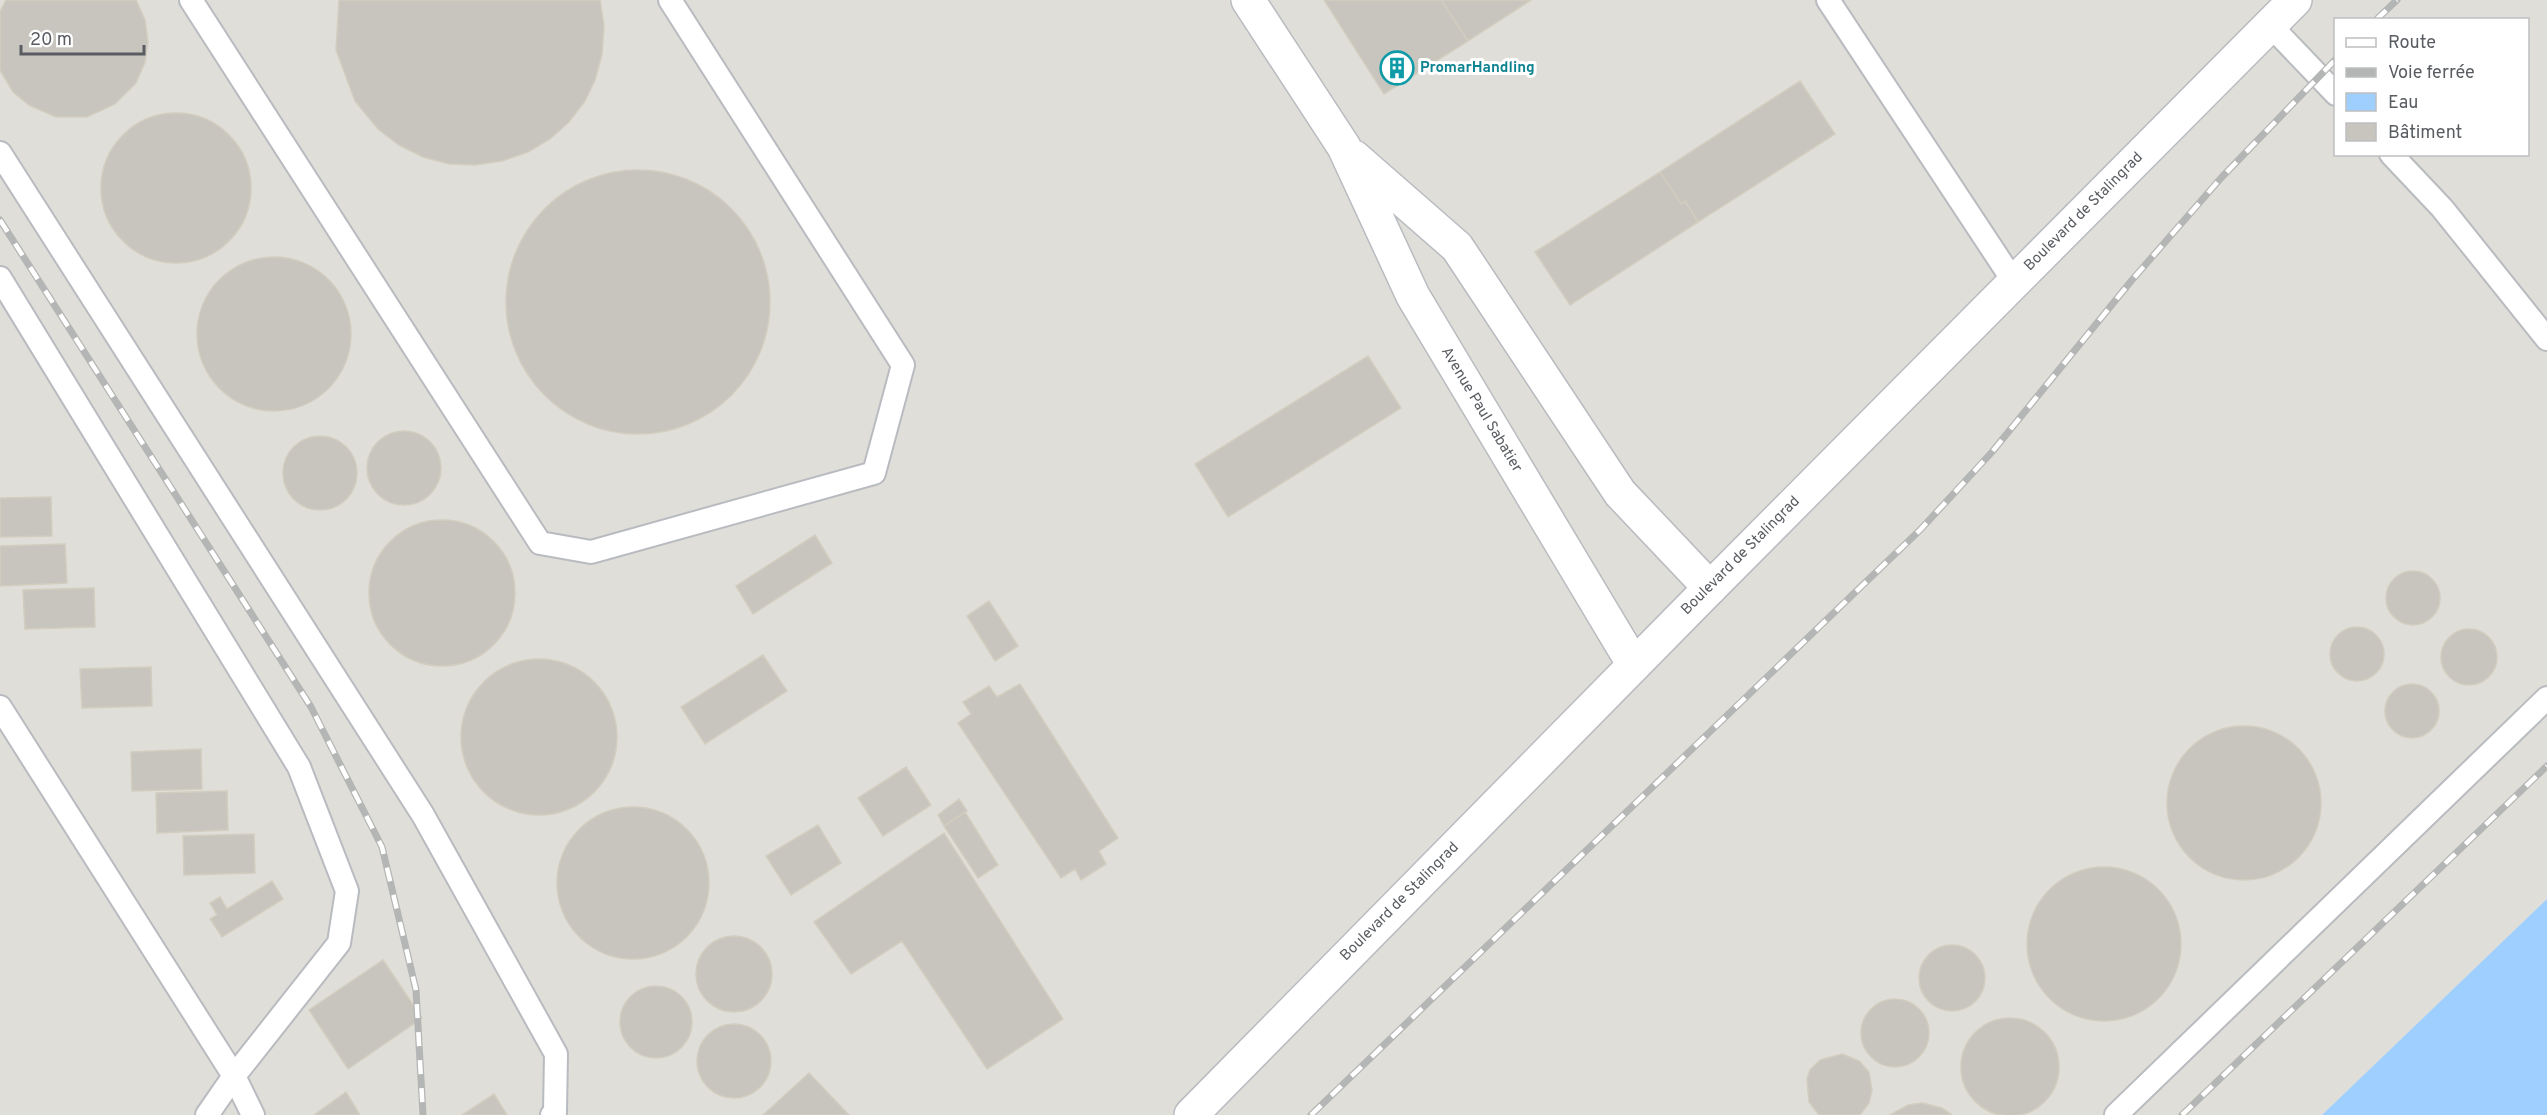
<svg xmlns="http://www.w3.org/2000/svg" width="2547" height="1115" viewBox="0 0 2547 1115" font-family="Overpass,sans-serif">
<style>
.industrial{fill:#e0ded8;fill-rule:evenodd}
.water{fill:#9ecfff}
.building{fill:#c8c5be;stroke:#d2cdbf;stroke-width:1.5}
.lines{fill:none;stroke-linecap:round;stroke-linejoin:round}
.service-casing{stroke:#b8bbc0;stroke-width:26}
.minor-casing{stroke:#b8bbc0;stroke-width:36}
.tertiary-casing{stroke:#b8bbc0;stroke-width:36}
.service{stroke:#fff;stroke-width:22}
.minor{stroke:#fff;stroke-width:33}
.tertiary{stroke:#fff;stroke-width:33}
.rail-casing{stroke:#b4b5b5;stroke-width:7}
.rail{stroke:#fff;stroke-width:4.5;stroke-dasharray:14;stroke-linecap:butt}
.labels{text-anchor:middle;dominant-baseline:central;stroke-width:6;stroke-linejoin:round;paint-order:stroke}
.culture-label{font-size:15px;font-weight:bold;fill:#0d838f;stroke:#fff;text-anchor:start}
.street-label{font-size:15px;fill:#595d62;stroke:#fff}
</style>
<rect width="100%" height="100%" fill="#edebe0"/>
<path class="industrial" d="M0,0h2547v899l-225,216h-2322zM2336,20h192v134h-192z"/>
<path class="water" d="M2547,899v216h-225z"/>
<path class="building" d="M6,0h130l9,20 3,22 -3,20 -9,21 -21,21 -28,13h-31l-27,-12 -16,-13 -13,-22v-58z
M339,0h261l4,26 -2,28 -7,26 -10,21 -16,21 -19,17 -22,13 -26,9 -27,4 -26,-1 -26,-7 -24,-12 -21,-16 -23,-28 -19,-51z
M1324,0h117l27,41 -84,53z
M1441,0h90l-63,41z
M1800,81l35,53 -137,88 -13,-21 -4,3 -21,-32z
M101 188a75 75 0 1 1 150 0a75 75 0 1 1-150 0Z
M506 302a132 132 0 1 1 264 0a132 132 0 1 1-264 0Z
M1660,172l21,32 4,-3 13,21 -128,83 -35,-53z
M197 334a77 77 0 1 1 154 0a77 77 0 1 1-154 0Z
M1368,356l33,52 -173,109 -33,-53z
M367 468a37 37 0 1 1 74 0a37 37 0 1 1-74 0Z
M283 473a37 37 0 1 1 74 0a37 37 0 1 1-74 0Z
M51,497l1,39 -52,1v-39z
M369 593a73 73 0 1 1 146 0a73 73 0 1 1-146 0Z
M815,535l17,28 -79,51 -17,-28z
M65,544l2,39 -67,3v-40z
M2386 598a27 27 0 1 1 54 0a27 27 0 1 1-54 0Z
M94,588l1,39 -70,2 -2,-39z
M989,601l29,45 -23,15 -28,-45z
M2330 654a27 27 0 1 1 54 0a27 27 0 1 1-54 0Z
M2441 657a28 28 0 1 1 56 0a28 28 0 1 1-56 0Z
M763,655l24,36 -82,53 -24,-37z
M461 737a78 78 0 1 1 156 0a78 78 0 1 1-156 0Z
M151,667l1,39 -70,2 -2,-39z
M2385 711a27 27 0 1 1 54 0a27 27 0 1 1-54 0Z
M1020,684l98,154 -19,13 7,13 -25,16 -6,-11 -14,9 -103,-155 13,-9 -8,-12 26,-16 8,11z
M2167 803a77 77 0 1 1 154 0a77 77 0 1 1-154 0Z
M201,749l1,40 -70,2 -1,-39z
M906,767l25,38 -48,31 -25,-38z
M227,791l1,39 -71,3 -1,-40z
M959,799l8,12 -23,15 -6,-11z
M557 883a76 76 0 1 1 152 0a76 76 0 1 1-152 0Z
M965,812l33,53 -20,13 -34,-52z
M818,825l23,38 -50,32 -25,-39z
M944,833l119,186 -76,50 -85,-128 -51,33 -37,-52z
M254,834l1,39 -71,2 -1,-39z
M2027 944a77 77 0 1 1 154 0a77 77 0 1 1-154 0Z
M272,881l11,18 -61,38 -12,-18 7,-4 -7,-12 10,-6 7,12z
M696 974a38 38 0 1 1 76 0a38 38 0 1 1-76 0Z
M1919 978a33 33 0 1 1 66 0a33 33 0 1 1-66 0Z
M383,960l39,58 -74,51 -39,-59z
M620 1022a36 36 0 1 1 72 0a36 36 0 1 1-72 0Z
M1861 1033a34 34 0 1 1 68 0a34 34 0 1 1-68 0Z
M1961 1067a49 49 0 1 1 98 0a49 49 0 1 1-98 0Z
M697 1061a37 37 0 1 1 74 0a37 37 0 1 1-74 0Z
M1842,1054l17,7 10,11 3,18 -3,13 -9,12h-41l-10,-13 -2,-23 3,-9 10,-10z
M809,1073l40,42h-86z
M346,1092l14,23h-46z
M494,1094l13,21h-45z
M1922,1103l20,5 10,7h-62l18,-10z"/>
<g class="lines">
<g class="service-casing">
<path id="service" d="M191,0l349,543 51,9 283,-79 29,-108 -233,-365
M1828,0l186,282
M2270,25l66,69
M0,153l423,662 133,239 -1,58 -3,3
M2391,154l51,54 105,131
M0,278l299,489 48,124 -8,52 -105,133 19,39
M0,707l234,369 -27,39
M2116,1115l431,-417"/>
</g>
<g class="minor-casing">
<path id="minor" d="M1248,0l96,147 69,149 221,369
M1354,157l103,90 163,246 90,95"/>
</g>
<g class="tertiary-casing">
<path id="tertiary" d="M1191,1115l519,-527 585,-588"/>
</g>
<use href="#service" class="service"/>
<use href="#minor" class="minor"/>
<use href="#tertiary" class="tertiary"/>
<g class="rail-casing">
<path id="rail" d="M2376,20l21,-20
M0,220l311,487 71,140 34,143 7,125
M1311,1115l609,-585 72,-78 140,-172 89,-102 115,-119
M2182,1115l365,-349"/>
</g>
<use href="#rail" class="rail"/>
</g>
<defs>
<g id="building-ring" transform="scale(1.725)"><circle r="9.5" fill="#fff" stroke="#0f9aa8" stroke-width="1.5"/><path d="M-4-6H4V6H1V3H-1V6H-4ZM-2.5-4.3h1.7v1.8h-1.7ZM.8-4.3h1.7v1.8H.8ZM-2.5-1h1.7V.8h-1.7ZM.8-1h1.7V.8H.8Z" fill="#0f9aa8"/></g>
</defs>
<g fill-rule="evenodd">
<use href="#building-ring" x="1397" y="68"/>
</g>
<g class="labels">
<g class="culture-label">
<text x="1420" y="68">PromarHandling</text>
</g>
<g class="street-label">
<text transform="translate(2084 212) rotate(-45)">Boulevard de Stalingrad</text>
<text transform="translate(1481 410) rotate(59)">Avenue Paul Sabatier</text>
<text transform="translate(1741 556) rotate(-45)">Boulevard de Stalingrad</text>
<text transform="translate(1400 902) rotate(-45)">Boulevard de Stalingrad</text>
</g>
</g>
<rect x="2334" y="18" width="195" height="138" fill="#ffffff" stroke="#bdbec0" stroke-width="1.5"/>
<rect x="2346" y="38" width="30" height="9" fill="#ffffff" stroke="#bdbec0" stroke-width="1.5"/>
<text x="2388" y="48" font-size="18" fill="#595d62">Route</text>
<rect x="2346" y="68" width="30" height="9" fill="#b4b5b5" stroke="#bdbec0" stroke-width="1.5"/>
<text x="2388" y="78" font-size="18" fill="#595d62">Voie ferrée</text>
<rect x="2346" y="93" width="30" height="18" fill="#9ecfff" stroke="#bdbec0" stroke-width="1.5"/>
<text x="2388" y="108" font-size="18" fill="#595d62">Eau</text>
<rect x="2346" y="123" width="30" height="18" fill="#c8c5be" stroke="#bdbec0" stroke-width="1.5"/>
<text x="2388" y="138" font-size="18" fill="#595d62">Bâtiment</text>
<path d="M21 45v9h123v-9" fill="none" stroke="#595d62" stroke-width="3"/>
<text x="30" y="45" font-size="18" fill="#595d62" stroke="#ffffff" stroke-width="4.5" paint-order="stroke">20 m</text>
</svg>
